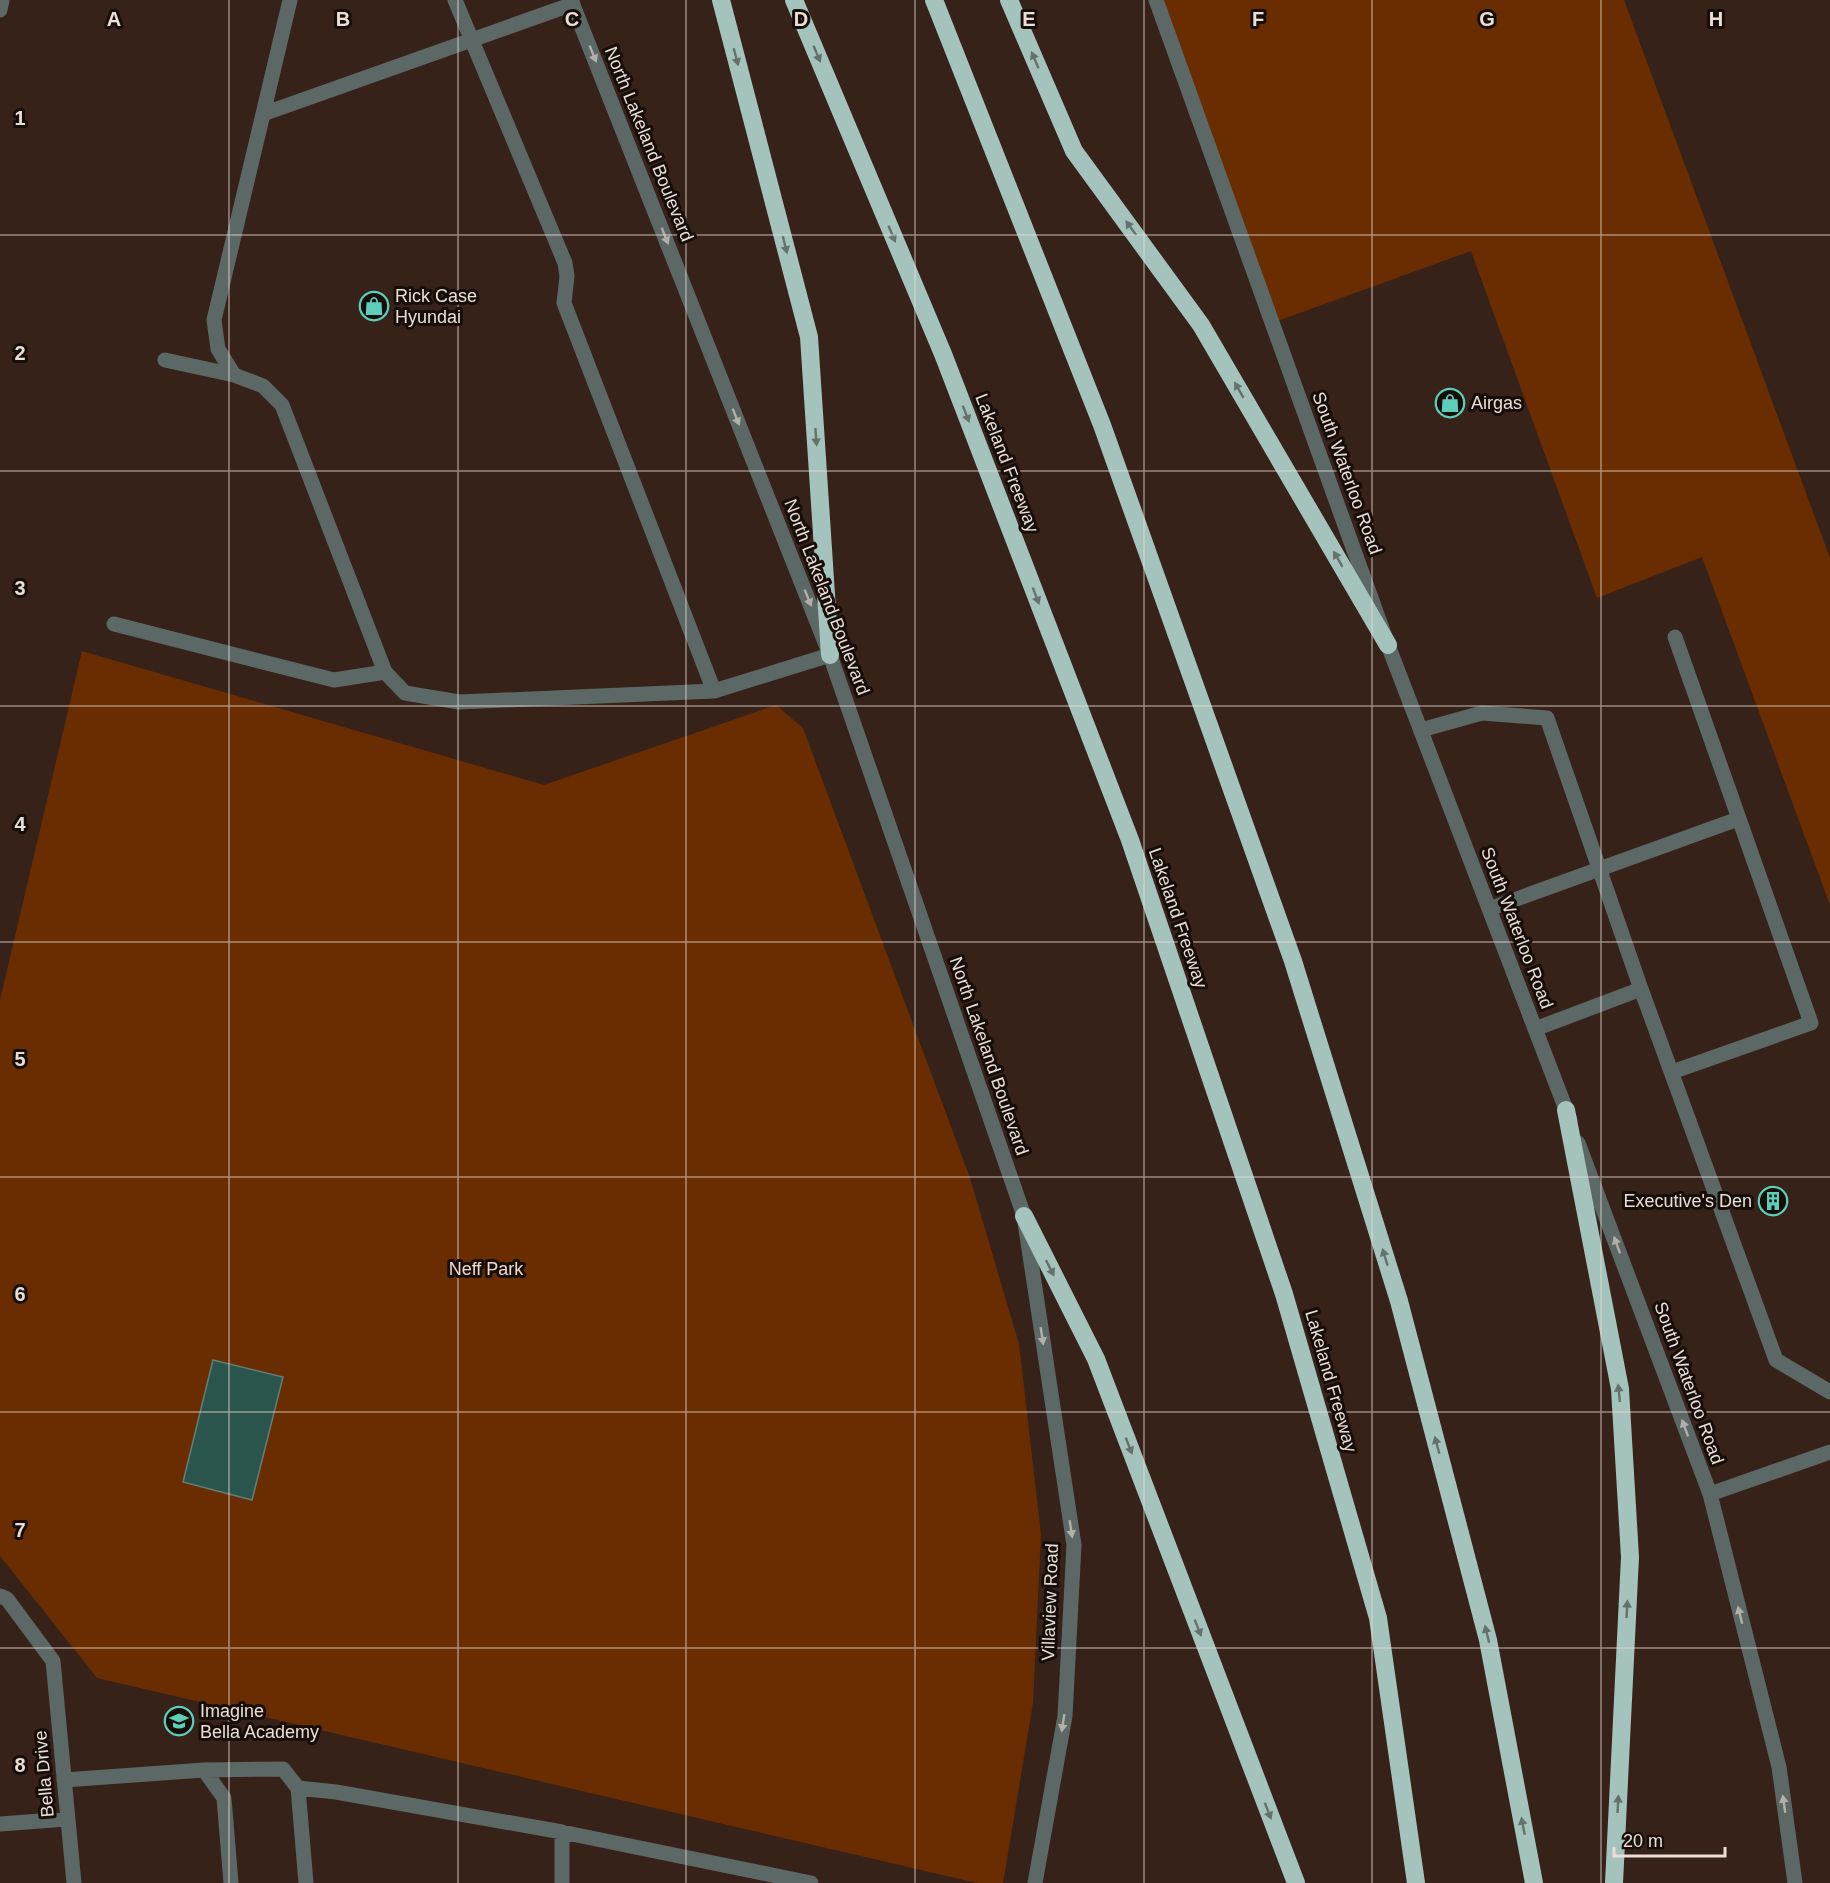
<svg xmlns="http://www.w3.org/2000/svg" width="1830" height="1883" viewBox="0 0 1830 1883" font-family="Helvetica,sans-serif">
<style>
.green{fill:#6a2d01}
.water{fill:#29554c;stroke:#637e76;stroke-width:1.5}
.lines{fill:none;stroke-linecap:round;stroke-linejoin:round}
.minor{stroke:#5c6865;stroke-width:15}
.highway{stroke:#a3c3bc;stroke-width:18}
.oneway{fill:#b2afa9}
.oneway2{fill:#64726b}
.grid{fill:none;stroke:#ebded7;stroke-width:1.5;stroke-opacity:0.55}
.labels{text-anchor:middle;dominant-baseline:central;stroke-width:6;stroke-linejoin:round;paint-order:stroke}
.street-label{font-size:18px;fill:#ebded7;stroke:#170e09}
.poi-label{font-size:18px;fill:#ebded7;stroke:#170e09;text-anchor:start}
.park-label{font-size:18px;fill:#f1d8cc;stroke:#170e09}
.grid-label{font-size:20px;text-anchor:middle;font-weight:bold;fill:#ebded7;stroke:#170e09;stroke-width:6;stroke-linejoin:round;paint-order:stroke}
</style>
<rect width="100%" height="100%" fill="#362218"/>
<path class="green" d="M1156,0h468l206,558v347l-128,-348 -105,41 -126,-347 -199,72z
M82,651l462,134 232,-80 27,23 167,450 49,166 22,190 -8,169 -30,180h-26l-880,-205 -97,-122v-556z"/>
<path class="water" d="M213,1360l70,17 -31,123 -69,-18z"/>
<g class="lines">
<path class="minor" d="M455,0l110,263 2,13 -3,27 150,388
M571,0l259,655 194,561 50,329 -9,171 -30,167
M1156,0l232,645 182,475
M573,4l-310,110 -49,206 4,29 16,26 29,11 19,19 103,267 20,21 54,9 255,-11 116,-36
M0,10l2,-10
M263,114l27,-114
M165,360l69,15
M114,624l220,56 51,-8
M1421,730l61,-17 65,5 94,271 135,371 54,32
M1489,909l249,-90
M1535,1029l106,-40
M1672,1072l139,-49 -136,-386
M1578,1143l132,351 69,273 16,116
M1710,1494l120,-42
M0,1596l7,3 46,62 21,222
M204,1770l79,-1 15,19 8,95
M64,1780l140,-10 20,28 7,85
M298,1788l38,4 226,40 249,51
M0,1824l67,-5
M562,1832v51"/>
<path class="highway" d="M721,0l88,337 21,318
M794,0l149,354 187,486 154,454 94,324 38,265
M934,0l168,425 191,536 106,340 89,339 46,243
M1009,0l65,151 127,174 187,320
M1566,1110l54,279 10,168 -16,326
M1024,1216l72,143 200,524"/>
</g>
<defs><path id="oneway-solid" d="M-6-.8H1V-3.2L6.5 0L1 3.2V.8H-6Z" transform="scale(1.5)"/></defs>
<g class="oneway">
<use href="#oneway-solid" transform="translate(593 54) rotate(68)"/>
<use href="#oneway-solid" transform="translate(665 236) rotate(68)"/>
<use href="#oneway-solid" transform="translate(736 417) rotate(68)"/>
<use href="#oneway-solid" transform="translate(808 598) rotate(68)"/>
<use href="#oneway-solid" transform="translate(1617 1245) rotate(-110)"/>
<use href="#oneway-solid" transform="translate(1042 1336) rotate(81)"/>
<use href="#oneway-solid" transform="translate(1685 1428) rotate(-110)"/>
<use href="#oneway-solid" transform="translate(1071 1529) rotate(81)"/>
<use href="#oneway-solid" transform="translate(1740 1615) rotate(-104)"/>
<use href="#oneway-solid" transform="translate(1063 1723) rotate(99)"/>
<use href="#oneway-solid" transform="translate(1784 1804) rotate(-98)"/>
</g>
<g class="oneway2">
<use href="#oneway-solid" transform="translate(817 54) rotate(67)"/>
<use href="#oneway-solid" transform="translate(736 57) rotate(75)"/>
<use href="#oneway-solid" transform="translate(1035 60) rotate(-113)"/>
<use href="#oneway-solid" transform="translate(1131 228) rotate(-126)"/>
<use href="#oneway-solid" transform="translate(892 234) rotate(67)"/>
<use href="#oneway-solid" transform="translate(785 245) rotate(76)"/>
<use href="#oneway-solid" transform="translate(1239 390) rotate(-120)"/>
<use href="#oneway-solid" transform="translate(966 414) rotate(69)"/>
<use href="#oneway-solid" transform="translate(816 437) rotate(86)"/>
<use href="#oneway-solid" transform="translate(1338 559) rotate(-120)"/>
<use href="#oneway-solid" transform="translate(1036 596) rotate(69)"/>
<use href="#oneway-solid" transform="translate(1385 1257) rotate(-107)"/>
<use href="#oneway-solid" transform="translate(1050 1268) rotate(63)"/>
<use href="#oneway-solid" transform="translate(1619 1393) rotate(-96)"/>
<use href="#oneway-solid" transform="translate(1437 1445) rotate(-105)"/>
<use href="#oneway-solid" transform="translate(1129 1446) rotate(69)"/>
<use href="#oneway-solid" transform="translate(1627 1609) rotate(-87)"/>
<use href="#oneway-solid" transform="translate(1198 1628) rotate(69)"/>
<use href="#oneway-solid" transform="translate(1487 1634) rotate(-104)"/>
<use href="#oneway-solid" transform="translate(1618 1804) rotate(-87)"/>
<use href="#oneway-solid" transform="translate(1268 1811) rotate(69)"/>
<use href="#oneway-solid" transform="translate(1523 1826) rotate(-101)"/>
</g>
<path class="grid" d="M229,0v1883M458,0v1883M686,0v1883M915,0v1883M1144,0v1883M1372,0v1883M1601,0v1883M0,235h1830M0,471h1830M0,706h1830M0,942h1830M0,1177h1830M0,1412h1830M0,1648h1830"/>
<defs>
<g id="shop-ring" transform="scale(1.5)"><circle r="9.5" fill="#170e09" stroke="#5dceba" stroke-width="1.5"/><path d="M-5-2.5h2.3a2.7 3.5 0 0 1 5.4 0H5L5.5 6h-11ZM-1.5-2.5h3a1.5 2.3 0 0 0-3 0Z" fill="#5dceba"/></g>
<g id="building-ring" transform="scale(1.5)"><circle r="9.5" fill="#170e09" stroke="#5dceba" stroke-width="1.5"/><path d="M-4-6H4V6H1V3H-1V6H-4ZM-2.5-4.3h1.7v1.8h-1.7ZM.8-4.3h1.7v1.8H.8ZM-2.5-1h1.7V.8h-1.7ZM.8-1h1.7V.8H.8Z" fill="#5dceba"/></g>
<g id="school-ring" transform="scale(1.5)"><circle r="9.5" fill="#170e09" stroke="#5dceba" stroke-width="1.5"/><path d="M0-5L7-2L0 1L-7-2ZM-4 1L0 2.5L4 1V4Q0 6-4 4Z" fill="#5dceba"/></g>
</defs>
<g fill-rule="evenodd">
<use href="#shop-ring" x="374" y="306"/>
<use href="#shop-ring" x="1450" y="403"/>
<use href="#building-ring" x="1773" y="1201"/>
<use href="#school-ring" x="179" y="1721"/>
</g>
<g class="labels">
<g class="street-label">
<text transform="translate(649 144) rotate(68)">North Lakeland Boulevard</text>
<text transform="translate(1007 463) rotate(69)">Lakeland Freeway</text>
<text transform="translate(1347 473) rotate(70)">South Waterloo Road</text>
<text transform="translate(827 597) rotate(69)">North Lakeland Boulevard</text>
<text transform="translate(1178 918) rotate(71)">Lakeland Freeway</text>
<text transform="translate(1517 928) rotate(69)">South Waterloo Road</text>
<text transform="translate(989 1056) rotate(71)">North Lakeland Boulevard</text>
<text transform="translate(1331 1381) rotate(74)">Lakeland Freeway</text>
<text transform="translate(1689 1383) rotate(70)">South Waterloo Road</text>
<text transform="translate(1050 1602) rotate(-88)">Villaview Road</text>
<text transform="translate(44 1774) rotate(-95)">Bella Drive</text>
</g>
<g class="poi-label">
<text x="395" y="296">Rick Case<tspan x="395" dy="21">Hyundai</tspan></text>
<text x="1471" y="403">Airgas</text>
<text x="1752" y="1201" text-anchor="end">Executive's Den</text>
<text x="200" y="1711">Imagine<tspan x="200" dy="21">Bella Academy</tspan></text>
</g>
<g class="park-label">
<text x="486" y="1269">Neff Park</text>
</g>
</g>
<g class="grid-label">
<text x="114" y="26">A</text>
<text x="343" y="26">B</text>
<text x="572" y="26">C</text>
<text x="801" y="26">D</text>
<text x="1029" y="26">E</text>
<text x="1258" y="26">F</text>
<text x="1487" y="26">G</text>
<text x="1716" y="26">H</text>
<text x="20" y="125">1</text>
<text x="20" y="360">2</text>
<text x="20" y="595">3</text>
<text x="20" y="831">4</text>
<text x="20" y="1066">5</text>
<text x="20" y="1301">6</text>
<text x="20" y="1537">7</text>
<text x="20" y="1772">8</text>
</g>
<path d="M1614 1847v9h111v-9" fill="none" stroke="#ebded7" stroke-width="3"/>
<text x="1623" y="1847" font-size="18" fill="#ebded7" stroke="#170e09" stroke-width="4.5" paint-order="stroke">20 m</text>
</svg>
